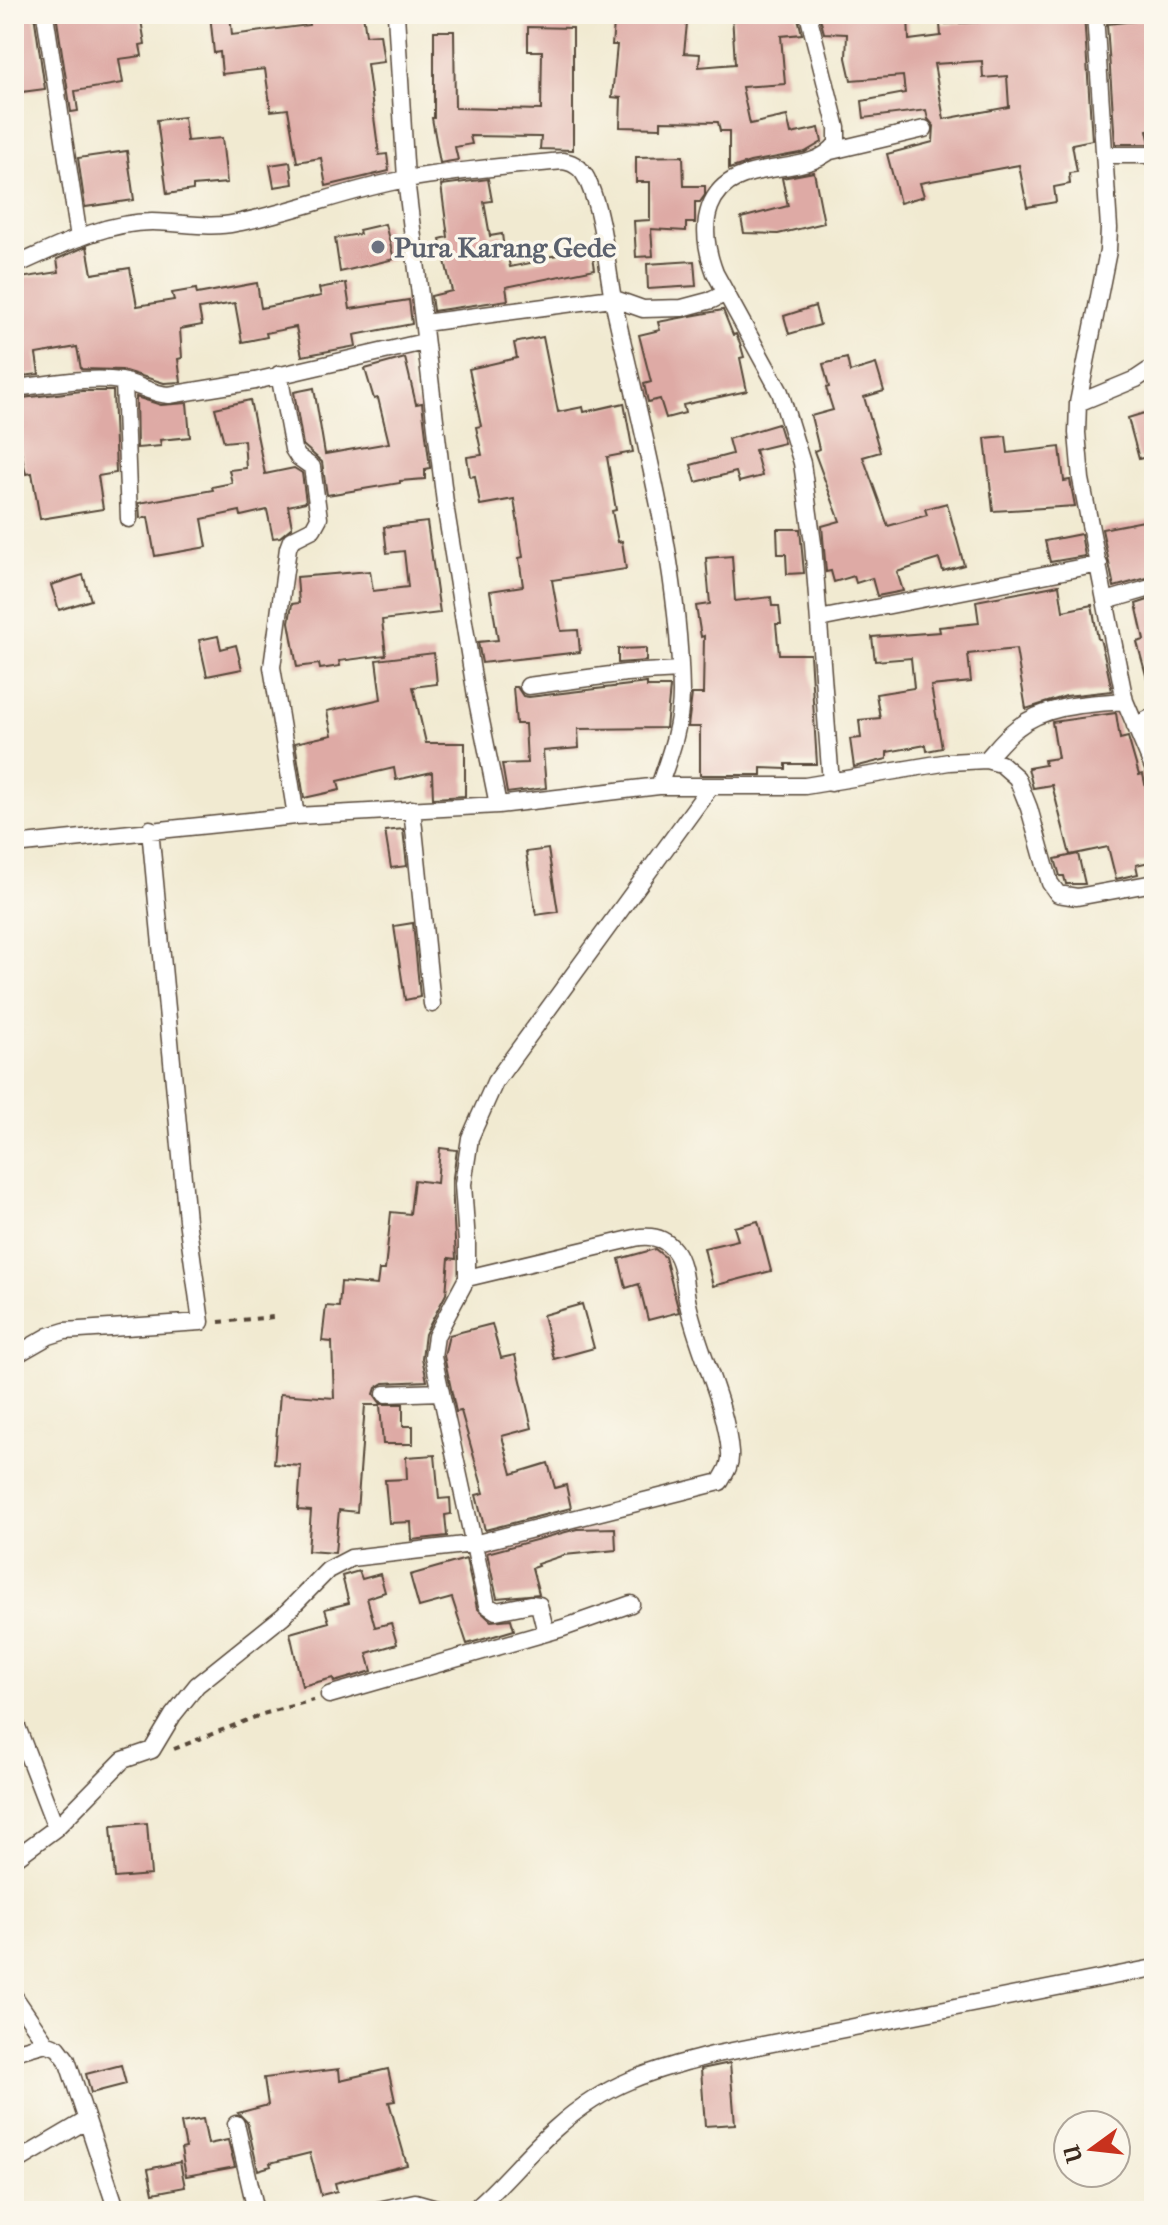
<svg xmlns="http://www.w3.org/2000/svg" width="1168" height="2225" viewBox="0 0 1168 2225" font-family="'IM FELL French Canon',serif">
<style>
.building{fill:#deaaa5;fill-rule:evenodd}
.lines{fill:none;stroke-linecap:round;stroke-linejoin:round}
.minor-casing{stroke:#564739;stroke-width:19}
.path{stroke:#564739;stroke-width:4;stroke-dasharray:6 6;stroke-linecap:butt}
.minor{stroke:#fff;stroke-width:16}
.worship-dot{fill:#6b7280;stroke:#fbf7ec;stroke-width:3}
.labels{text-anchor:middle;dominant-baseline:central;stroke-width:7;stroke-linejoin:round;paint-order:stroke}
.worship-label{font-size:28px;font-weight:bold;fill:#5b616d;stroke:#fbf7ec;text-anchor:start}
</style>
<rect width="100%" height="100%" fill="#fbf7ec"/>
<filter id="ink" filterUnits="userSpaceOnUse"><feTurbulence type="fractalNoise" baseFrequency=".0125" numOctaves="2"/><feDisplacementMap in="SourceGraphic" scale="16" xChannelSelector="R" yChannelSelector="G"/><feConvolveMatrix kernelMatrix="1 2 1 2 8 2 1 2 1" color-interpolation-filters="sRGB"/></filter>
<filter id="wash" filterUnits="userSpaceOnUse"><feTurbulence type="fractalNoise" baseFrequency=".006" numOctaves="4" result="noise"/><feDisplacementMap in="SourceGraphic" scale="32" xChannelSelector="R" yChannelSelector="G"/><feGaussianBlur stdDeviation="1.8" result="paint"/><feColorMatrix in="noise" values="0 0 0 0 0 0 0 0 0 0 0 0 0 0 0 0 0 1.4 0 .05"/><feComposite in="paint" operator="in"/></filter>
<g filter="url(#wash)">
<rect width="100%" height="100%" fill="#f1ead1"/>
<g id="blocks">
<path class="building" d="M14,14h20l11,75 -31,4z
M56,14h84l5,30 -5,1 2,11 -23,3 4,24 -48,8 3,20 -7,1z
M210,14h20l2,21 77,-10 -1,-7 55,-4 3,21 14,-1 4,28 -17,2 12,91 8,-1 2,17 -63,15 -5,-28 -24,4 -9,-53 -17,2 -6,-42 -43,5 -2,-22 -6,1z
M615,14h73l-4,39 16,1 -1,13 36,-3 -3,-50h65l5,20 -21,2 4,48 -43,3 8,37 37,-8 4,18 28,-6 3,14 -17,10 -55,10 -21,7v-38h-9l-2,-9 -57,-1v7l-41,-1 1,-29 -9,-1 5,-52h-5z
M819,14h89l1,26 32,-4 -1,-12 40,-2v-8h104l8,126 -20,4 5,28 -8,1 1,11 -16,3 2,15 -29,5 -8,-42 -99,18 4,13 -24,7 -13,-49 46,-12 1,-16 -6,-7 -2,-9 -62,8 -2,-17 43,-8 -2,-17 -52,4 -5,-22 1,-24 -23,-1zM982,61l1,17 24,-2 2,31 -65,12 -10,-55z
M1154,19v110l-7,1 3,14h-35l-8,-120z
M528,27l45,1v122l-33,-1 1,-12 -71,-1 2,8 -17,3 3,13 -18,3 -8,-45h2v-87h20l1,77 86,2 1,-59h-14z
M184,117l3,24 35,-3 5,45 -34,3v4l-26,4 -10,-74z
M127,151l7,49 -49,7 -7,-49z
M683,156l1,30h21v9l-5,7h-5v21h-9v8l-35,-2 2,27 -17,1 -2,-36 16,-1v-38h-14v-25z
M290,162l3,22 -19,3 -4,-22z
M814,172l10,51 -46,11 -34,-1 -3,-15 47,-12 -6,-28z
M488,179l4,22 -8,1 6,34 12,-2 3,24 3,-1 2,10 35,-7v-3l47,-7 3,19 -89,18 2,13 -75,11 -2,-15 21,-5 -12,-52 8,-2 -7,-52z
M385,224l9,35 -54,13 -5,-34 25,-4 -1,-4z
M87,246l5,28 38,-6 7,38 37,-6 -2,-7 24,-4 1,5 60,-11 4,25 60,-12 -2,-8 27,-5 4,26 59,-9 3,24 -58,11 2,11 -54,10 -6,-29 -30,6 1,4 -25,5 -7,-39 -36,6 3,16 -22,4 2,29 -4,1 3,23 -17,1 -42,-13 -41,-1 -4,-22 -41,7 3,20 -25,3v-98l45,-7 -2,-13z
M694,261l2,25 -48,3 -1,-25z
M815,306l5,19 -31,9 -5,-18z
M723,310l10,25 3,-1 4,9 4,14 -4,1 7,33 -64,14 2,8 -19,5 -6,-19 -12,3 -4,-18 7,-2 -12,-47 21,-5 -2,-8z
M543,337l15,75 25,-5 1,5 40,-9 9,49 -26,5 9,53 -4,1 6,31 4,-1 4,28 -74,11 9,51 17,-1 2,22 -98,11 -4,-21 20,-2 -8,-49 33,-5 -4,-28 4,-1 -9,-58 -34,6 -5,-29 -5,1 -3,-20 15,-2 -6,-28 5,-1 -12,-57 48,-11 -3,-15z
M405,358l11,46 6,-1 8,65 -5,1v10l-25,2v2l-73,12 -5,-33 -19,-17 -9,-53 20,-4 11,66 64,-11 -11,-45 -4,1 -9,-30z
M847,358l3,14 26,-8 8,27 -20,6 16,55 -17,5 25,69 39,-11 -2,-6 22,-6 17,62 -21,6 -4,-12 -42,13 6,19 -26,5 -5,-18 -16,5 -2,-7 -20,6 -3,-11 -5,1 -4,-46 18,-5 -26,-70 5,-2 -8,-33 22,-6 -7,-22 3,-1 -6,-23z
M82,391h31l3,82 -18,3 5,33 -63,10 -8,-46 -6,1 -6,-27 -6,-48z
M136,397l25,8 26,-2 3,34 -30,3 1,6 -24,2z
M250,400l15,74 29,-6 8,5 4,29 -18,4 4,21 -12,10 -7,1 -6,-28 -26,6 -1,-5 -38,8 5,28 -52,9 -7,-39 -8,1 -1,-15 74,-13 -1,-3 20,-4 -3,-13 17,-2 -2,-28 -20,2 -9,-34z
M1154,410v45l-15,4 -11,-41z
M778,424l6,19 -29,7 7,26 -23,6 -3,-10 -40,10 -5,-17 41,-11 -4,-15z
M1006,436l2,17 52,-6 4,34 6,-1 5,26 -82,5 -8,-73z
M1154,519v57l-40,11 -12,-58z
M427,522l13,91 -58,7 4,35 -47,6 1,5 -20,3 -1,-5 -22,3 -8,-45 3,-18 7,-1 -2,-26 73,-6 3,20 35,-4 -4,-36 -17,2 -3,-26z
M777,529h23l4,44 -17,1 -1,-20h-8z
M1081,534l4,22 -35,6 -5,-21z
M732,556l3,45 36,-4 1,9h7l2,18h-5l3,30h31l7,110h-31v5l-25,-1v7h-61v-48h-12l4,-33h11l1,-58 -3,1 -5,-31 14,-2 -4,-46z
M83,575l8,25 -32,10 -8,-25z
M1059,585l4,26 29,-6 6,34h2l5,19 7,33 -46,5 -40,13 -10,-60 -48,5 3,28 -40,4 11,62 -15,3 -1,-6 -39,7v7l-33,8 -4,-28 11,-1 -2,-18 21,-2 -4,-24 38,-6 -3,-30 -36,3 -3,-24 68,-5 -1,-5 40,-4 -3,-22z
M1154,598v87l-5,1 -12,-44 7,-2 -8,-36z
M218,636l3,13 15,-4 6,24 -35,7 -8,-36z
M646,648v13l-28,2v-14z
M434,653l3,31 -24,3 13,56h39v53l-32,2 -1,-26 -36,8 -2,-12 -56,13 2,9 -36,8 -9,-55 37,-8 -5,-24 54,-12 -5,-39z
M647,683v4h23l-4,41 -88,1 1,19 -36,3 3,37 -39,5 -5,-29 25,-1 -2,-39h-9l-3,-37h4l6,9 6,1z
M1116,713l4,26 8,-2 11,38 4,-1 7,34 4,-1v54l-18,4 2,9 -22,5 -8,-32 -38,8 -18,-70 -19,3 -5,-20 17,-3 -1,-5 14,-2 -6,-36z
M403,829l4,37 -16,2 -6,-37z
M548,849l10,63 -22,3 -10,-63z
M1078,854l7,30h-19l-2,-8h-4l-5,-17z
M413,923l7,74 -15,3 -11,-74z
M440,1148l17,2 -5,34 4,75 -7,-1 -3,36 -21,40 -3,24 5,23 -43,2 -8,5 -2,6 7,10h22v22h10v18h-30l-3,-39h-15l-8,107 -18,-2 -4,43 -27,-2 3,-40 -13,-1 3,-44 -27,-2 6,-70 54,4 -2,-56 -10,-1 4,-35 13,1 2,-25 36,3 2,-15h6l6,-58 19,2 4,-34 23,3z
M758,1221l13,50 -58,15 -9,-38 34,-8 -4,-13z
M655,1249l10,8 14,55 -31,8 -9,-36 -13,4 -7,-29z
M582,1304l12,44 -40,11 -11,-44z
M492,1324l9,34 14,-3 17,73 -30,8 10,38 36,-11 7,25 11,-3 5,23 -86,22 -9,-35 8,-2 -23,-82 -5,1 -12,-56 5,-21z
M435,1455l4,44 11,-1 1,16 -6,1 2,21 -35,4 -1,-18 -22,1 -4,-43 22,-1 -1,-22z
M615,1528l1,22 -52,5 -27,9 1,2 -6,2 7,26 -42,4 -10,-45 90,-24z
M466,1559l11,49 14,13 20,-2 3,11 -47,14 -15,-46 -33,9 -9,-32z
M359,1571l3,8 18,-5 5,18 -18,6 8,29 16,-4 6,21 -30,9 5,18 -38,11 -1,-4 -31,8 -12,-53 39,-11 -4,-13 24,-6 -7,-27z
M147,1823l4,52 -36,3 -4,-52z
M730,2063l5,61 -30,2 -4,-57z
M121,2065l5,19 -35,9 -5,-19z
M339,2069l1,11 48,-11 7,32 -6,1 18,63 -72,18 2,8 -16,4 -11,-42 -40,10 1,3 -13,4 -11,-48 -9,-9 30,-8 -4,-27z
M203,2119l5,25 20,-4 7,27 -49,9 -5,-27 5,-1 -5,-25z
M180,2162l5,25 -32,6 -5,-24z"/>
</g>
</g>
<g filter="url(#ink)">
<use href="#blocks" fill-opacity="0" stroke="#564739" stroke-width="2"/>
<g class="lines">
<g class="minor-casing">
<path id="minor" d="M45,14l34,224
M396,14l10,165 40,332 30,185 22,109
M808,14l29,114v15c-28,40 -106,8 -127,64 -8,22 -3,45 5,66l65,119 22,71 11,80 18,240
M1095,14l14,214 -1,23 -30,152 -1,30 4,46 44,222 29,69
M831,151l93,-22
M1104,155h50
M14,266c43,-19 90,-44 138,-44 28,0 57,7 84,1 58,-11 113,-34 171,-44 51,-9 104,-13 156,-18 14,2 21,10 26,23 16,38 17,84 26,125 28,126 64,253 66,383 0,34 -11,63 -22,94
M424,323l188,-25 31,11 39,-1 30,-8 14,-7
M279,374l14,75 5,8 14,10 7,51 -6,11 -22,11 -3,8 -16,119 24,149
M124,382l5,137
M14,388c34,-3 73,-12 107,-7 17,3 30,13 48,14l86,-14 169,-39
M1078,403l58,-24 18,-12
M1106,601l48,-14
M819,619l280,-55
M528,686l98,-13 54,-3
M1135,726l19,-10
M986,760c10,-11 19,-23 31,-32 30,-24 72,-24 108,-27
M412,809l20,195
M14,845l282,-29 202,-11 161,-19h146l144,-24 37,-2 15,4 16,14 12,30 21,75 8,11 19,3 77,-14
M14,1356l35,-20 16,-5 136,-9 -14,-102 -37,-391
M385,1394l56,-2
M546,1633l-7,-28 -8,-1 -35,7 -9,-6 -54,-249 3,-20 31,-58v-35l-4,-59 7,-46 25,-56 216,-296
M329,1695l234,-67 68,-24
M14,1719l42,109
M14,1859l42,-31 67,-68 29,-10 21,-35 24,-30 86,-69 45,-46 23,-12 122,-14 247,-62c6,-10 11,-17 10,-29 -4,-51 -31,-99 -42,-149 -4,-17 -3,-40 -14,-54 -10,-13 -24,-15 -39,-12l-168,40
M14,1996l32,47 12,5 9,12 50,151
M14,2052l32,-9
M236,2124l20,87
M14,2163l73,-43
M374,2211l41,-9 32,9
M472,2211c30,-25 54,-57 84,-83 51,-46 97,-58 161,-74l437,-86"/>
</g>
<path class="path" d="M219,1322l55,-5
M174,1749l89,-35 50,-14"/>
<use href="#minor" class="minor"/>
</g>
</g>
<circle class="worship-dot" cx="378" cy="247" r="8"/>
<g class="labels">
<g class="worship-label">
<text x="394" y="247">Pura Karang Gede</text>
</g>
</g>
<rect width="1168" height="2225" fill="none" stroke="#fbf7ec" stroke-width="48"/>
<g transform="translate(1092 2149) rotate(255)"><circle r="38" fill="#fbf7ec" stroke="#aea59a" stroke-width="2"/>
<path d="M0-6L14 30L0 20L-14 30Z" fill="#c8321e"/>
<text y="-12" font-size="22" font-weight="bold" text-anchor="middle" fill="#3b2a1e">U</text>
</g>
</svg>
